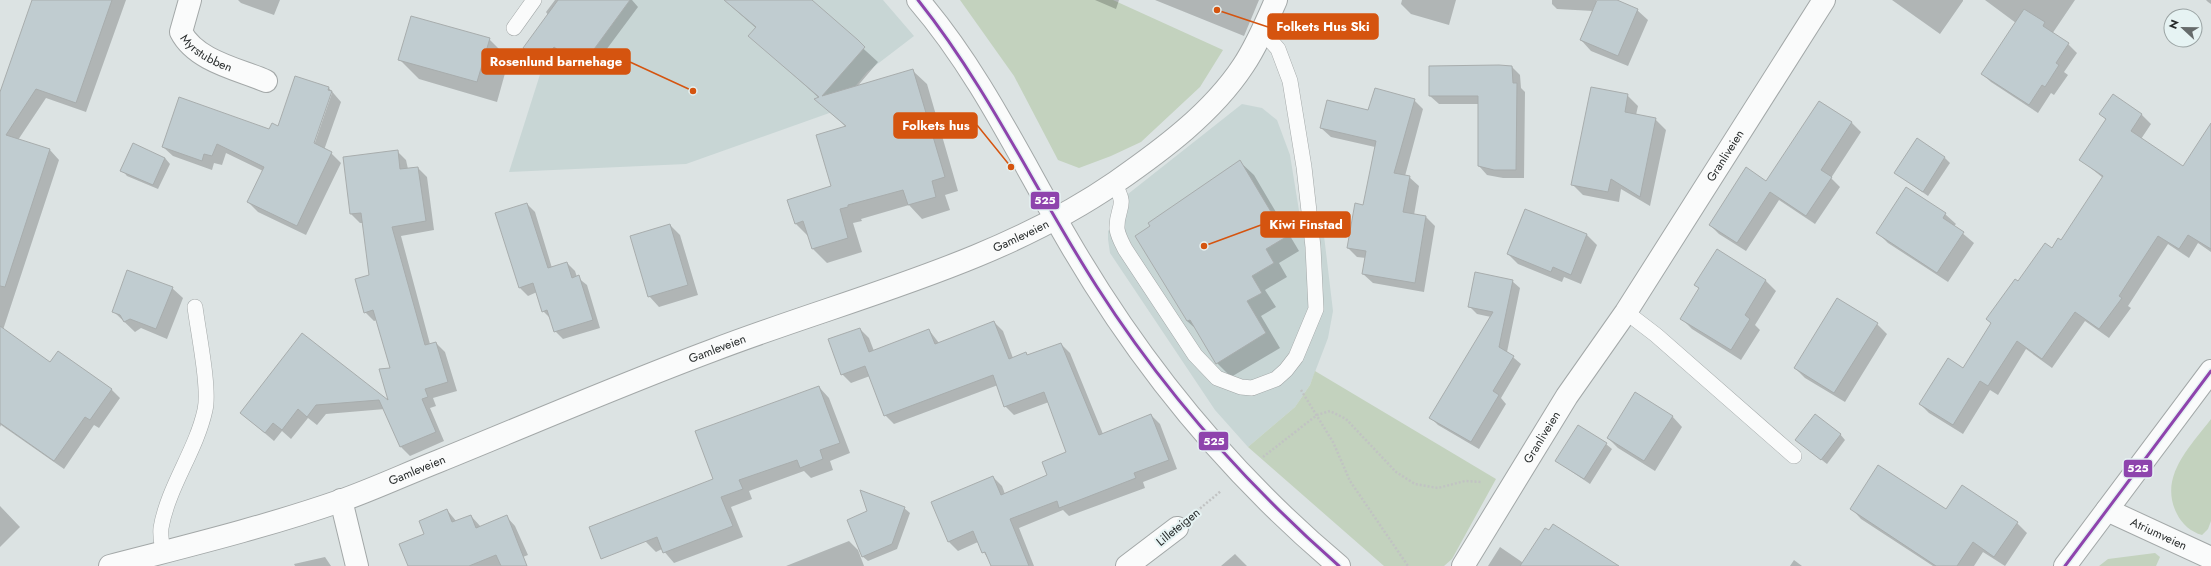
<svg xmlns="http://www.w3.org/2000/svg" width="2211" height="566" viewBox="0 0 2211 566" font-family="Jost,sans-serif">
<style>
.built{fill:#c8d6d5}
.green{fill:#c3d2be}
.shadow{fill:#0003;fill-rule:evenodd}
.building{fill:#c0ccd0;stroke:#a8adad}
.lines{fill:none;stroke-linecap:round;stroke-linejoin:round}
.service-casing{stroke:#a3a8a8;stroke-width:16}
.minor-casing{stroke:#a3a8a8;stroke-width:24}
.path{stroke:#c1c3c3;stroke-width:2.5;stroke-dasharray:2 2;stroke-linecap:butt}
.service{stroke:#fafbfb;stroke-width:15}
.minor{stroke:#fafbfb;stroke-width:22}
.bus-1-casing{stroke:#e6f3f3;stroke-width:6}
.bus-1{stroke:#8e44ad;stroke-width:3}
.labels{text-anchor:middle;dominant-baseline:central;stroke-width:4;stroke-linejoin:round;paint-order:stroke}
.street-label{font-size:12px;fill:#272b2b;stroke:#e6f3f3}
.leader{fill:none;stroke:#d5540f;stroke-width:1.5}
.callout-dot{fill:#d5540f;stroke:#e6f3f3;stroke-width:1.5}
.callout{fill:#d5540f;stroke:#d5540f;stroke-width:1.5}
.callout-label{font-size:13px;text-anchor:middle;font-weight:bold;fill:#fff}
.line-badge{stroke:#e6f3f3;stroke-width:1.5}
.badge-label{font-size:11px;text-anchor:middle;font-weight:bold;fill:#fff}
</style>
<rect width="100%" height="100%" fill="#dce3e3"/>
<path class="built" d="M591,0h292l31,36 -47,36 -32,39 -149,53 -177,8 34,-107z
M1242,104l20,4 15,12 13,35 11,68 21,-4 11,92 -5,27 -18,47 -15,22 -47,40 -33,-37 -105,-157 -2,-14v-8l19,-22 1,-15z"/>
<path class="green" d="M960,0h153l110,50 -23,37 -59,55 -30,14 -32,12 -21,-8 -44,-84z
M1315,371l181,108 -44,80 -8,7h-60l-136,-119 47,-40 15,-22z
M2211,419v102l-3,8 -6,6c-11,-3 -20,-11 -25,-21 -19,-37 13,-67 34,-95z
M2155,553l5,4 -4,9h-57l9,-7z"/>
<path class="shadow" d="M34,0h92l-40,112 -40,-14 -28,42 32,10 9,10 -59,179v-244z
M238,0h42l-6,15 -33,-12z
M555,0h77l6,7 -49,66 -27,-19 -11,15 -27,-21 24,-33 -2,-3z
M724,0h86l68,62 -22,26 57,-17 14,13 31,107 -13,4 5,15 -28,9 -13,-14 -48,14 1,2 -9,2 9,29 -35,11 -14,-14 -4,-12 -14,-14 37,-36 14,-60 -30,-28 3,-1 -69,-62 7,-7z
M1095,0h24l-3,9z
M1155,0h104l-15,36z
M1402,0h54l-7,25 -38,-11 -10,-10z
M1552,0h44v3l2,-3h16l23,10 11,10 -20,46 -37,-15 -10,-11 12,-29 -36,-2 -5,-5z
M1892,0h71v1l-23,33z
M1985,0h90l-23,34 16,10 9,9 -13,19 4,3 -14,20 -3,-2 -13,20 -47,-31 -9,-8 34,-51z
M2206,0h5v4l-3,-2z
M489,39l20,20 -12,43 -78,-23 -20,-20z
M1512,67l8,8 1,13 4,4 -1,86h-21l-16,-3 -8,-9v-62h-40l-9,-8z
M329,88l12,14 -17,48 7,3 10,10 -35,72 -48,-23 -10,-10 15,-31 -37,-18 -4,12 -8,-2 -2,7 -39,-14 -10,-9 115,-19zM330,93h2l-19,55h-2z
M1627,95l11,11 -2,9 19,4 11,11 -16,76 -29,-17 -2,13 -36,-7 -11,-11z
M2113,96l29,19 9,9 -10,15 42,28 28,-42v127l-13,-9 -9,15 -21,-14 -40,62 3,2 -22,30 -24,-17 -33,47 -26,-19 -28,46 -8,-5 -27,44 -34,-21 -9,-9 44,-35 54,-87 43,-40 42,-64 -22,-18 26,-39 -6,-7z
M1414,100l9,9 -18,67 4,1 10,9 -5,29 12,2 9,9 -11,66 -51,-9 -10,-9 3,-16 -9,-1 -9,-9 16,-42 11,-59 -44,-10 -10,-9 48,-17z
M1820,102l32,21 9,9 -30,46 9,9 -25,37 -36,-24 -33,51 -27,-17 -9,-9 56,-43z
M397,151l9,9 2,9 10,-1 9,9 7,53 -33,6 29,108 6,-1 9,9 12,39 -24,7 3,8 -6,2 14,33 -34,15 -9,-9 -16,-38 -59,5 -9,11 -9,-7 -17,21 -9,-8 -8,10 -33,-28 61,-79 88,69 1,-34 -14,-49 -3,1 -9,-9 5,-36 -7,-53h-3l-9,-9 -7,-56z
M165,158l5,6 -12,25 -31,-13 -5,-6z
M1945,158l5,5 -22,33 -33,-23z
M1239,161l15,14 45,76 -20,12 8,14 -22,13 11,17 -15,9 19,32 -49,29 -14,-14 -20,-33 -10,-9 -36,-94z
M527,204l8,8 17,56 15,-5 8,8 2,6 10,8 13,43 -37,11 -8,-8 -4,-12 -8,-8 -6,-19 -9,4 -8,-8 -24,-75z
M1526,210l61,25 10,10 -16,39 -17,-7 -2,5 -44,-18 -10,-10z
M1945,214l11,10 -2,2 20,17 -26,39 -60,-39 -10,-10z
M670,225l10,10 18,60 -39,12 -10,-11z
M1717,250l49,31 10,10 -21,34 5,5 -19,30 -49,-31 -11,-11 19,-29 -5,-4z
M1512,281l8,7 -13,64 14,12 -20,34 5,6 -27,45 -41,-24 -7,-7 60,-101 -14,-3 -8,-8z
M172,288l11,10 -16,41 -26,-11 -6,4 -22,-21z
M994,322l9,9 10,27 15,-2 33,-12 9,9 33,81 48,-19 9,9 17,45 -34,13 2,6 -76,28 -6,-6 -44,18 15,38h-42l-14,-24 -20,9 -9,-9 44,-65 9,9 3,8 43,-18 19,-23 -18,-51 -35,13 -9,-9 -7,-21 -104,39 -9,-9 -15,-39 -19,7 -9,-9 18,-45 9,9 5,13 55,-21 10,13z
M1877,324l10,10 -42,68 -40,-24 -10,-10z
M0,353l50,11 61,25 9,9 -21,30 -5,-3 -30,44 -63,-44 -1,2z
M819,387l10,11 21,55 -20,8 3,9 -22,8 -7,-7 -55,20 3,8 -21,8 12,30 -69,26 -12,-14 -6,3 -10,-10 -14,-31 82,-31z
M1672,416l10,11 -27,44 -37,-23 -10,-10z
M1840,434l5,6 -18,24 -31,-24z
M1606,444l6,5 -22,35 -34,-23z
M0,506l20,21 -20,20z
M904,508l6,5 -13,36 -29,12 -6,-5z
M1851,508l166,15 10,10 -22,33 -22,-14 -9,14h-41l-72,-47z
M447,510l10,12 14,-6 10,11 25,-11 9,10 13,29 -28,11h-91l16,-31z
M849,541l9,9 6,16h-78z
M1500,547l28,19h-40z
M1235,554l12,12h-26z
M325,557l6,9h-36l-1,-2z
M1794,560l8,6h-12z"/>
<path class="building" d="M32,0h80l-36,103 -40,-14 -30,46 44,14 -45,138 -5,-1v-194z
M558,0h72l-49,67 -27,-20 -11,16 -20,-15z
M724,0h88l46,40 7,7 -43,49 91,-27 32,108 -13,4 4,16 -28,8 -5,-15 -55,15v2l-8,2 8,29 -36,11 -9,-28 -8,3 -8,-24 44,-14 -15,-51 30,-9 -32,-27 5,-2 -71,-61 8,-9z
M1597,0h20l21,9 -20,47 -38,-16z
M2024,9l21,13 -2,4 26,17 -13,20 3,2 -14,22 -3,-2 -13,20 -48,-31z
M411,16l79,22 -13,44 -79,-22z
M1499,65l13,1 1,17h4l-1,87h-22l-16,-4v-70h-49v-30z
M295,76l34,11 -1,3 4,1 -18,52 18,9 -35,74 -50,-24 17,-35 -47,-23 -5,12 -8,-2 -2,7 -40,-14 17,-50 90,32 3,-6 6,3z
M1591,87l37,7 -3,18 31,6 -16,79 -29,-18 -3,13 -37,-7z
M1375,88l40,11 -21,74 16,3 -7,36 23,4 -11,67 -53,-9 4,-23 -19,-3 8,-45 8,2 13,-64 -56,-13 7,-28 41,10z
M2113,94l29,20 -11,17 52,35 28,-43v126l-23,-14 -9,14 -21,-13 -39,60 3,2 -23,31 -24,-17 -33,47 -25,-18 -29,45 -8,-5 -27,44 -34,-21 29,-46 15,10 28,-45 -5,-4 29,-40 3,2 27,-38 7,5 6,-10 3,2 42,-64 -24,-16 27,-41 -7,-5z
M1819,101l33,21 -31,48 11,7 -26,39 -36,-24 -33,51 -28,-18 37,-58 20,14z
M1917,138l28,19 -22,35 -29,-19z
M133,143l32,15 -12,27 -33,-14z
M398,150l2,19 18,-2 8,54 -34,6 33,118 11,-3 12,40 -23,7 3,8 -6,2 14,33 -36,15 -21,-47 -63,5 -9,12 -9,-8 -16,21 -9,-7 -8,10 -25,-20 62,-80 86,67 -9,-31 11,-1 -17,-58 -9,3 -9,-34 14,-4 -8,-62 -11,1 -7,-57z
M1240,160l46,77 -20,12 8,14 -22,13 10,17 -15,8 19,32 -50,31 -26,-44 -3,1 -52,-85 15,-10 -2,-3z
M1906,187l40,26 -3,5 21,14 -27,41 -61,-40z
M527,203l21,65 19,-6 5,16 7,-3 14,45 -39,12 -7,-22 -5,2 -9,-29 -14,5 -24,-75z
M1525,209l62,25 -16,41 -18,-8 -2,5 -44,-18z
M670,224l18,61 -40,12 -18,-61z
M1717,249l49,31 -21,35 5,4 -19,31 -51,-31 19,-31 -5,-3z
M127,270l46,17 -17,42 -26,-10 -6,3 -4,-7 -8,-3z
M1475,272l38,8 -14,67 15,9 -21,35 6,4 -28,47 -42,-24 64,-106 -25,-5z
M1837,298l41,25 -44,70 -40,-25z
M994,321l15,38 17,-7 1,3 34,-12 38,92 52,-21 18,46 -35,13 2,5 -77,30 -2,-7 -47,18 19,47h-38l-6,-14 -3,1 -9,-22 -25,11 -17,-40 62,-26 8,19 46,-20 -5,-13 24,-10 -22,-60 -40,15 -11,-32 -109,41 -19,-50 -24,9 -13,-36 32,-11 9,24 60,-23 6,15z
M0,326l50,36 8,-11 54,38 -22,31 -5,-3 -31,44 -54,-38z
M819,386l21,57 -20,7 3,9 -23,9 -3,-8 -58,20 4,9 -22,8 12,29 -70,27 -6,-16 -56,22 -12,-32 124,-48 -18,-48z
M1635,392l38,24 -29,45 -37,-23z
M1815,414l26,20 -20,26 -26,-20z
M1578,425l29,18 -23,36 -29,-18z
M1878,465l68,44 16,-24 56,37 -24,35 -21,-15 -16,24h-21l-86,-57z
M860,490l45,17 -13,37 -30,13 -15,-37 20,-9z
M447,509l5,13 19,-7 5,13 31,-13 20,51h-26l-5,-11 -27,11h-61l-9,-22 25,-10 -5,-13z
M1553,524l66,42h-99l25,-38 4,2z"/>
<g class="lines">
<g class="service-casing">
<path id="service" d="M514,28l20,-28
M1114,184c15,23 2,23 3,45 1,7 5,14 8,20l70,106 22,23 24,9 11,1 24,-9 10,-9 10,-13 20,-48 -3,-62 -9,-80 -14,-86 -12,-32 -15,-17
M1626,312l30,23 138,121
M163,552c-1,-8 -3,-16 -2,-24 7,-41 35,-77 44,-118 5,-21 -7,-79 -10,-103"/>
</g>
<g class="minor-casing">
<g id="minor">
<path id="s1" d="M190,0l-9,32c15,29 57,37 85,49"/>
<path d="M918,0c62,72 103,160 151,242 71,122 162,233 270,324"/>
<path d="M341,500l16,66"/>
<path id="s2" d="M2107,510l104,48"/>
<path id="s3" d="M110,566c77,-20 155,-39 230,-65 34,-12 66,-27 99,-40 91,-37 181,-76 272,-110 135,-52 285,-86 405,-169 46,-32 96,-69 127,-116 14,-21 23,-43 33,-66"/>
<path d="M1127,566l50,-38"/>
<path id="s4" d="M1463,566l104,-170 59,-84 198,-312"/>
<path d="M2065,566l146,-195"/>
</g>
</g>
<path class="path" d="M1301,390l32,52 17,39 58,85
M1263,457l54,-42 13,-4 16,8 50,53 19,12 23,4 27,-7 17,1
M1197,511l24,-20"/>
<use href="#service" class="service"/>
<use href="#minor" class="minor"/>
<g class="bus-1-casing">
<path id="bus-1" d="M918,0c71,89 118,192 179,287 67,105 149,197 242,279
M2065,566l146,-195"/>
</g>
<use href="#bus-1" class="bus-1"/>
</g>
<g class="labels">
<g class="street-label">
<text stroke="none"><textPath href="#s1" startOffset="67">Myrstubben</textPath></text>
<text stroke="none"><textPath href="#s4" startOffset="487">Granliveien</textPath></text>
<text stroke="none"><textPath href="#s3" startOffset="970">Gamleveien</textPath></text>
<text stroke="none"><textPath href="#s3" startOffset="646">Gamleveien</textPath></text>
<text stroke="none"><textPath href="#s4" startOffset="151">Granliveien</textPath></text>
<text stroke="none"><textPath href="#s3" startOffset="322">Gamleveien</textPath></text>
<text transform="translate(1178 527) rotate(-39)">Lilleteigen</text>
<text stroke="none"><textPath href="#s2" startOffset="57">Atriumveien</textPath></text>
</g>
</g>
<path class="leader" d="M1217 10L1268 27M693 91L630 62M1011 167L977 125M1204 246L1261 225"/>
<g class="callout-dot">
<circle cx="1217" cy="10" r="4"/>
<circle cx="693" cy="91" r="4"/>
<circle cx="1011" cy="167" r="4"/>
<circle cx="1204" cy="246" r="4"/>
</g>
<g class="callout">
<rect x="1268" y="14" width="110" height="25" rx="4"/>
<rect x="482" y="49" width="148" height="25" rx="4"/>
<rect x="894" y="113" width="83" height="25" rx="4"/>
<rect x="1261" y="212" width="89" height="25" rx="4"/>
</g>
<g class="callout-label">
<text x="1323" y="31">Folkets Hus Ski</text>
<text x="556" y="66">Rosenlund barnehage</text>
<text x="936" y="130">Folkets hus</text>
<text x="1306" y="229">Kiwi Finstad</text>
</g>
<g class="line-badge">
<rect x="1030" y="191" width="30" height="19" rx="4" fill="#8e44ad"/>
<rect x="1198" y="431" width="31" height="20" rx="4" fill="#8e44ad"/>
<rect x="2123" y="459" width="30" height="19" rx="4" fill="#8e44ad"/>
</g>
<g class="badge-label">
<text x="1045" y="204">525</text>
<text x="1214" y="445">525</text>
<text x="2138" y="472">525</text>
</g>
<g transform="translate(2183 28) rotate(292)"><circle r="19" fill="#e6f3f3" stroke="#9aa3a3"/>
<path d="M0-3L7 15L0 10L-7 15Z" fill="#666b6b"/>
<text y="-6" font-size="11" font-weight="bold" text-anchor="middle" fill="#272b2b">N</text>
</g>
</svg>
